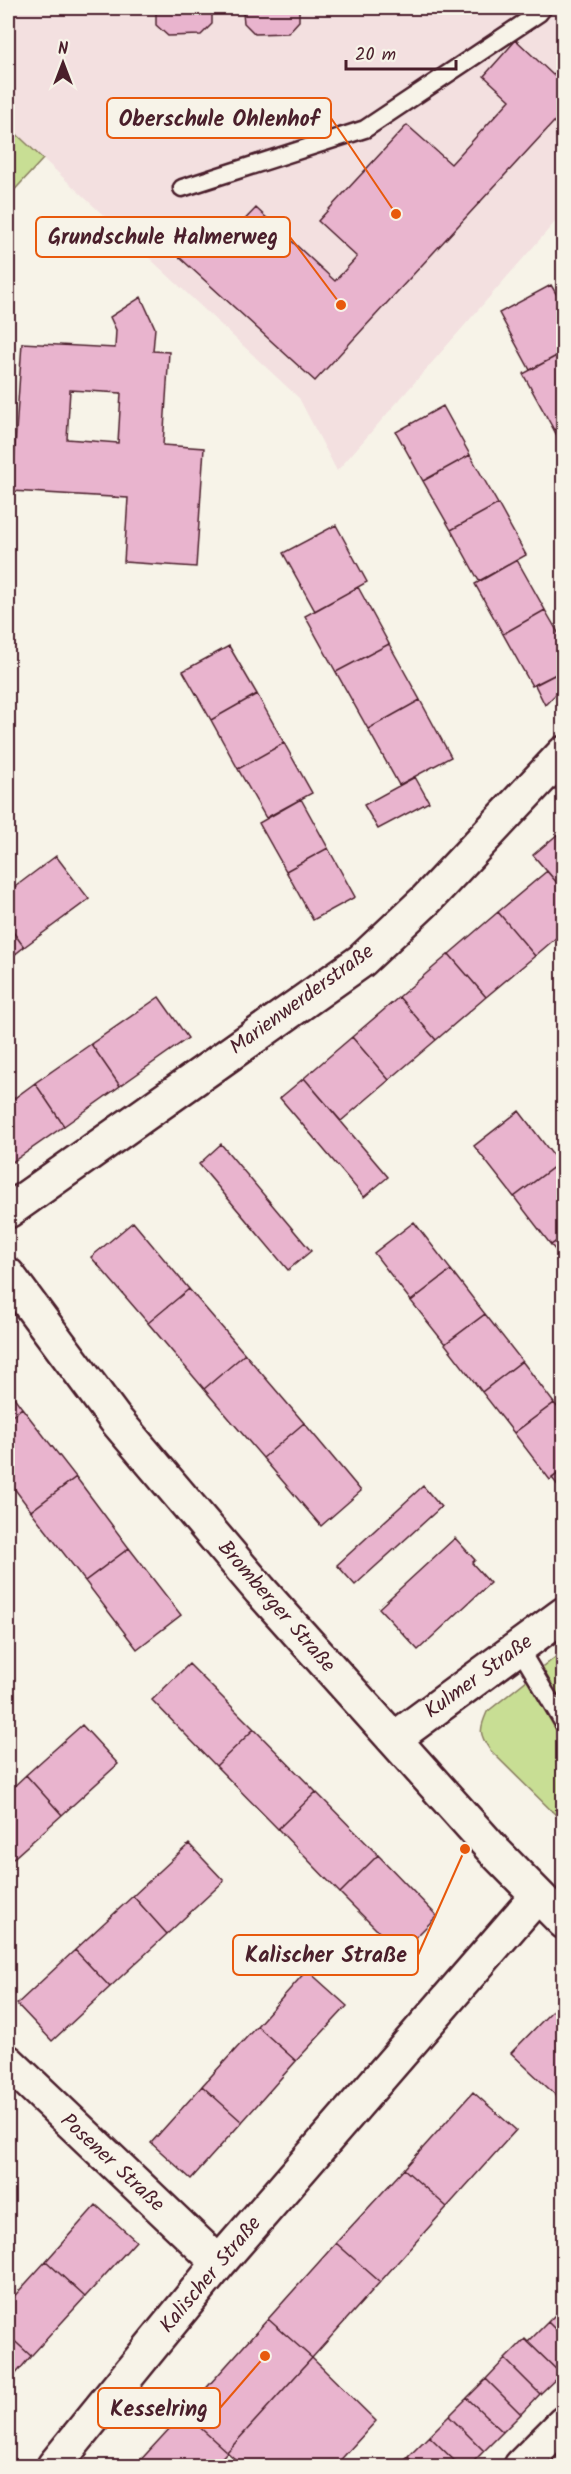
<svg xmlns="http://www.w3.org/2000/svg" width="571" height="2474" viewBox="0 0 571 2474" font-family="Kalam,sans-serif">
<style>
.built{fill:#f3e0e0}
.green{fill:#c8de94;stroke:#897e60;stroke-width:1.5}
.building{fill:#e9b4ce;stroke:#4a1f2b;stroke-width:1.5;fill-rule:evenodd}
.lines{fill:none;stroke-linecap:round;stroke-linejoin:round}
.lane-casing{stroke:#4a1f2b;stroke-width:21}
.street-casing{stroke:#4a1f2b;stroke-width:38}
.lane{stroke:#f7f3e8;stroke-width:16}
.street{stroke:#f7f3e8;stroke-width:33}
.labels{text-anchor:middle;dominant-baseline:central;stroke-width:4.5;stroke-linejoin:round;paint-order:stroke}
.street-label{font-size:21px;fill:#4a1f2b;stroke:#f7f3e8}
.leader{fill:none;stroke:#e8590c;stroke-width:2}
.callout-dot{fill:#e8590c;stroke:#f7f3e8;stroke-width:2}
.callout{fill:#f7f3e8;stroke:#e8590c;stroke-width:2}
.callout-label{font-size:22px;text-anchor:middle;font-weight:bold;fill:#4a1f2b}
</style>
<rect width="100%" height="100%" fill="#f7f3e8"/>
<filter id="ink" filterUnits="userSpaceOnUse"><feTurbulence type="fractalNoise" baseFrequency=".0167" numOctaves="2"/><feDisplacementMap in="SourceGraphic" scale="12" xChannelSelector="R" yChannelSelector="G"/><feConvolveMatrix kernelMatrix="1 2 1 2 8 2 1 2 1" color-interpolation-filters="sRGB"/></filter>
<g filter="url(#ink)">
<path class="built" d="M8,8h555v205l-226,258 -38,-73 -291,-272z"/>
<path class="green" d="M8,126l35,33 -35,38z
M563,1651v171l-73,-72c-11,-16 -11,-20 -3,-38z"/>
<path class="building" d="M156,8h143v13l-11,12 -33,1 -11,-11 -1,-10 -31,1v10l-11,11 -33,1 -12,-11z
M516,40l37,35 11,-12v48l-249,270 -137,-125 32,-34 17,16 29,-30 79,73 22,-24 -39,-36 89,-96 44,39 59,-64 -26,-24z
M551,285l13,22v45l-34,18 -31,-57z
M141,297l14,31 -2,23 16,1 -6,93 41,3 -8,119 -72,-5 4,-64 -116,-7 10,-148 93,5 1,-18 -6,-13zM70,390l51,3 -3,50 -51,-4z
M564,352v73l-10,5 -31,-56z
M443,406l27,49 -47,26 -27,-49z
M564,425v23l-10,-18z
M470,455l28,49 -47,26 -28,-49z
M498,504l28,51 -47,26 -28,-51z
M336,525l31,57 -52,29 -32,-58z
M517,560l28,50 -42,24 -28,-50z
M358,587l31,57 -53,28 -31,-56z
M545,610l19,33v27l-32,16 -29,-52z
M389,644l31,56 -52,29 -32,-57z
M229,646l28,48 -46,26 -28,-49z
M564,670v16l-19,19 -10,-20z
M257,694l27,49 -46,26 -27,-49z
M420,700l31,57 -52,28 -31,-56z
M284,743l28,50 -46,25 -28,-49z
M415,777l14,25 -51,27 -14,-24z
M301,799l27,49 -42,23 -27,-48z
M558,834l6,6v51l-31,-36z
M328,848l27,49 -42,23 -27,-49z
M56,856l33,43 -65,48 -16,-22v-33z
M547,871l17,20v40l-29,25 -37,-44z
M498,912l37,44 -49,41 -37,-43z
M8,925l16,22 -16,13z
M449,954l37,43 -50,43 -37,-43z
M159,997l29,41 -68,48 -29,-42z
M399,997l37,43 -47,40 -37,-43z
M352,1037l37,43 -48,41 -37,-43z
M91,1044l29,42 -56,40 -29,-43z
M304,1078l84,99 -24,20 -84,-99z
M35,1083l29,43 -56,39v-62z
M519,1111l40,52 -45,34 -40,-51z
M221,1144l90,107 -23,19 -89,-106z
M559,1163l5,6v67l-13,9 -37,-48z
M133,1222l56,67 -41,34 -57,-66z
M414,1222l37,48 -40,31 -37,-48z
M564,1236v25l-13,-16z
M451,1270l34,44 -40,30 -34,-43z
M189,1289l56,65 -41,35 -56,-66z
M485,1314l37,47 -40,31 -37,-48z
M245,1354l59,69 -41,35 -59,-69z
M522,1361l32,42 -40,30 -32,-41z
M8,1389l14,19 -14,11z
M554,1403l10,12v54l-14,11 -36,-47z
M22,1408l54,69 -45,34 -23,-31v-61z
M304,1423l57,68 -40,35 -58,-68z
M564,1469v24l-12,-15z
M76,1477l53,71 -44,33 -54,-70z
M423,1486l18,21 -86,78 -18,-20z
M455,1538l20,22 -3,3 18,20 -72,67 -39,-42z
M129,1548l52,67 -44,34 -52,-68z
M189,1664l65,65 -38,37 -64,-66z
M82,1725l36,39 -56,51 -36,-40z
M254,1729l62,63 -38,37 -62,-63z
M26,1775l36,40 -54,48v-71z
M316,1792l62,63 -38,38 -62,-64z
M189,1844l35,37 -57,53 -34,-38z
M378,1855l59,61 -37,37 -60,-60z
M133,1896l34,38 -57,53 -35,-37z
M75,1950l35,37 -58,54 -35,-37z
M307,1970l40,36 -51,55 -39,-35z
M554,2009l10,10v84l-53,-50z
M257,2026l39,35 -54,61 -40,-36z
M202,2086l40,36 -51,57 -40,-36z
M473,2092l43,38 -69,77 -43,-38z
M404,2169l43,38 -67,75 -44,-39z
M96,2205l40,36 -51,56 -39,-36z
M336,2243l44,39 -68,76 -44,-39z
M46,2261l39,36 -54,59 -23,-21v-32z
M564,2306v32l-16,-16z
M268,2319l44,39 -85,94 -43,-39z
M548,2322l16,16v39l-36,-35z
M8,2335l23,21 -23,27z
M525,2339l36,35 -21,20 -35,-35z
M312,2358l64,63 -41,45h-92l-16,-14z
M505,2359l35,35 -19,20 -35,-35z
M486,2379l35,35 -18,18 -36,-34z
M467,2398l36,34 -19,19 -35,-35z
M184,2413l43,39 -13,14h-79z
M449,2416l35,35 -15,15h-9l-31,-30z
M429,2436l31,30h-43l-9,-9z
M408,2457l9,9h-18z"/>
<g class="lines">
<g class="lane-casing">
<path id="lane" d="M182,188l183,-59 174,-116 4,-5
M519,1648l45,76"/>
</g>
<g class="street-casing">
<path id="street" d="M8,1211l353,-250 65,-61 138,-147
M8,1275l107,144 145,171 235,262 69,70
M394,1739l170,-125
M8,2062l211,201
M54,2466l165,-203 318,-367
M521,2466l43,-43"/>
</g>
<use href="#lane" class="lane"/>
<use href="#street" class="street"/>
</g>
</g>
<g class="labels">
<g class="street-label">
<text transform="translate(302 1000) rotate(-36)">Marienwerderstraße</text>
<text transform="translate(276 1607) rotate(49)">Bromberger Straße</text>
<text transform="translate(479 1677) rotate(-36)">Kulmer Straße</text>
<text transform="translate(112 2163) rotate(43)">Posener Straße</text>
<text transform="translate(211 2275) rotate(-50)">Kalischer Straße</text>
</g>
</g>
<path class="leader" d="M396 214L331 118M341 305L290 237M465 1849L418 1955M265 2356L220 2408"/>
<g class="callout-dot">
<circle cx="396" cy="214" r="6"/>
<circle cx="341" cy="305" r="6"/>
<circle cx="465" cy="1849" r="6"/>
<circle cx="265" cy="2356" r="6"/>
</g>
<g class="callout">
<rect x="107" y="98" width="224" height="40" rx="6"/>
<rect x="36" y="217" width="254" height="40" rx="6"/>
<rect x="233" y="1935" width="185" height="40" rx="6"/>
<rect x="98" y="2388" width="122" height="40" rx="6"/>
</g>
<g class="callout-label">
<text x="219" y="126">Oberschule Ohlenhof</text>
<text x="163" y="244">Grundschule Halmerweg</text>
<text x="326" y="1962">Kalischer Straße</text>
<text x="159" y="2416">Kesselring</text>
</g>
<rect width="571" height="2474" fill="none" stroke="#f7f3e8" stroke-width="30"/>
<rect x="15" y="15" width="541" height="2444" fill="none" stroke="#4a1f2b" stroke-width="2" filter="url(#ink)"/>
<g transform="translate(63 63)" stroke="#f7f3e8" stroke-width="4.5" paint-order="stroke">
<path d="M0-4.5L10 22L0 15L-10 22Z" fill="#4a1f2b"/>
<text y="-9" font-size="16" font-weight="bold" text-anchor="middle" fill="#4a1f2b">N</text>
</g>
<path d="M346 60v9h110v-9" fill="none" stroke="#4a1f2b" stroke-width="3"/>
<text x="355" y="60" font-size="18" fill="#4a1f2b" stroke="#f7f3e8" stroke-width="4.5" paint-order="stroke">20 m</text>
</svg>
